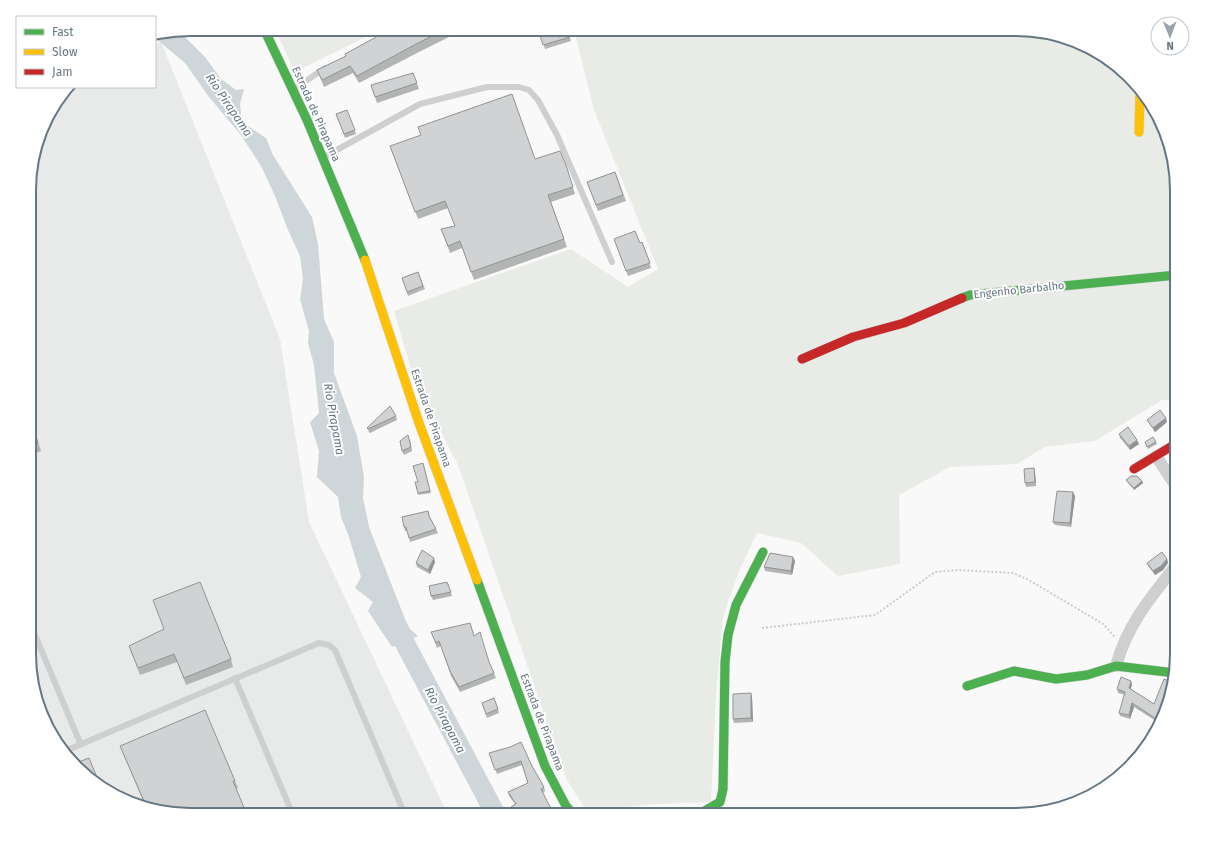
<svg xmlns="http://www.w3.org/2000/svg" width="1206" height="844" viewBox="0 0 1206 844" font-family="'Fira Sans',sans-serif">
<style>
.built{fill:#e8e9e9}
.green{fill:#e8ebe6}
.water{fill:#ced6d9}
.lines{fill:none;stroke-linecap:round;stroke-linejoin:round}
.river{stroke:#ced6d9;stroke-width:20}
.fast-casing{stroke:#d5d6d7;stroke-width:10}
.slow-casing{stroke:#d5d6d7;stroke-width:10}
.jam-casing{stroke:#d5d6d7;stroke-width:10}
.path{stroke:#cbcccd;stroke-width:2;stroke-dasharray:2 2;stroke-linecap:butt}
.lane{stroke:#cecfd0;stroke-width:6}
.street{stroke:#cecfd0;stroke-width:12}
.fast{stroke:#4caf50;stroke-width:9}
.slow{stroke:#ffc107;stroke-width:9}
.jam{stroke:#c62828;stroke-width:9}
.wall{fill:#b3b5b5}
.shaded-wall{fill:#929394}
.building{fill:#d0d2d3;stroke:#929394}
.labels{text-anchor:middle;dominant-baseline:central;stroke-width:4;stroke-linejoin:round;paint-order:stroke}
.street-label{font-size:11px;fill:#657683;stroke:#fff}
.water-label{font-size:12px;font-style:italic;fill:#60757c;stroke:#fff}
.rim{fill:none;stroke:#657683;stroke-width:2}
</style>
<rect width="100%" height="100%" fill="#f9f9f9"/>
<path class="built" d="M161,42l119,297 29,183 139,293h-268l-42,-9 -46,-24 -41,-48 -21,-60v-504l16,-51 24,-32h85v-44z"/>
<path class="green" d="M275,29h107l-87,43z
M574,29h452l42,9 46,24 46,57 17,61v219l-15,1 -67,41 -50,6 -28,17 -67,3 -51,28 1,69 -62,12 -37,-33 -44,-10 -18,38 -16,46 -7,79 -5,106 -55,2 -69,7 -20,-31 -109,-315 -44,-86 -20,-68 177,-62 57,38 30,-18 -64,-159z"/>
<path class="water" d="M179,31l26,26 16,22 15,11 8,-1 -4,15 2,18 24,16 7,17 39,62 6,27 6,75 10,23v31l23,63 7,41 -1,21 6,29 36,92 5,10 8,7 -26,11 -24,-36 5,-9 -18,-14 6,-11 -12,-40 -8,-20 -3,-20 -21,-20 2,-26 -9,-29 9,-9 -5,-48 -6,-22 1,-12 -9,-32 3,-20 -3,-23 -12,-26 -13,-34 -14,-30 -20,-31 -32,-38 -24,-34 -30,-25v-2z"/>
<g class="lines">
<path class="river" d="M391,617l105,198"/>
<g class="fast-casing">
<path id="fast" d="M264,29l43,91 58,140
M962,298l8,-3 207,-20
M477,580l68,186 21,40 8,9
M967,686l47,-15 42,8 31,-4 29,-9 59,7
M683,815l20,-3 17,-10 3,-13 2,-127 3,-27 8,-30 27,-53"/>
</g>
<g class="slow-casing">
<path id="slow" d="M1139,132l1,-38
M365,260l54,163 58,157"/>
</g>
<g class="jam-casing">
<path id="jam" d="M802,359l51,-22 51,-14 58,-25
M1134,469l43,-26"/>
</g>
<path class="path" d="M762,628l113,-13 60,-43 23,-2 55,3 14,6 76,45 12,13"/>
<path class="lane" d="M294,89l31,-21
M324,157l96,-53 67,-17h32l10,3 9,10 19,35 55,127
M30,623l51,122
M235,678l58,137
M65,751l254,-108 10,2 6,5 70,165"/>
<path class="street" d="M1156,456l21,32
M1116,666c11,-41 35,-69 61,-102"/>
<use href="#fast" class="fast"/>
<use href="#slow" class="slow"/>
<use href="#jam" class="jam"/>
</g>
<path class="wall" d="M391,29h74l-44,22 -62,32 -6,-10 -29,14 -7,-17 29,-14z
M538,29h29l4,12 -26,8z
M413,73l6,16 -42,14 -2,-6z
M347,110l9,24 -11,4 -9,-24z
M390,146l145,13 31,6 9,29 -24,8 16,45 -93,33 -12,-32 -12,5 -9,-24 14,-3 -7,-18 -30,11z
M615,172l11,29 -28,10 -11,-29z
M614,239l26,4 2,-1 9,26 -23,8z
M418,272l7,17 -17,7 -6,-18z
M30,416l11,35 -11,4z
M396,416l1,4 -27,13 -1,-1 -2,-4z
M1147,420l20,2 -12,10z
M1119,434l20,10 -9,6 -10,-12z
M410,439l2,12 -8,4 -2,-4z
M1145,442h11l1,2 -9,5z
M423,463l8,30 -13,2 -3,-13h3z
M1034,468l1,4 1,14 -10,1 -1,-4z
M1126,480l16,1 1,2 -9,7 -7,-8z
M1075,496l-4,31 -16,-2 -2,-3z
M428,511l2,7 8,15 -28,9 -3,-11h-2l-1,-4z
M1167,559l1,4 -5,7 -8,5 -7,-9 -1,-3z
M795,561l-3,14 -27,-4 -1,-4z
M435,562l-5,12 -13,-7 -1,-4z
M451,592l1,4 -19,4 -2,-4z
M431,632l43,4 16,28 6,14 -36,14 -9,-16 -10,-30 -4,2z
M129,646l102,13 2,8 -47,18 -9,-23 -37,13z
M1132,684l-1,5 23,15 16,-5 -5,14 -6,10 -25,-16 -4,12 -10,-3 -1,-3 6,-18 -7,-2 -1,-4z
M752,697l1,25 -19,1 -1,-4z
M494,698l5,15 -12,5 -5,-15z
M120,746l115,35 3,7 -58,27 -34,-7z
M510,747l22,19 12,21 1,4 -2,2 6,12 8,10h-43l-3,-8 4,-3 -6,-8 -1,-4 20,-9 -6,-18 -25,9 -8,-21z"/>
<path class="shaded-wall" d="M1166,418l1,4 -12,10 -2,-4z
M1137,440l2,4 -9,6 -1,-4z
M1034,468l1,4 1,14 -1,-4z
M1142,481l1,2 -9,7v-2z
M1073,492l2,4 -4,31 -1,-4z
M793,557l2,4 -3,14 -1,-4z
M434,558l1,4 -5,12 -2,-4z
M1167,559l1,4 -5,7 -8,5 -2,-4z
M1131,681l1,3 -2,7 -1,-3z
M1173,684l-3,15 -5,14 -6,10 -1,-3z
M751,693l1,4 1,25 -2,-4z
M1132,703l2,4 -4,12 -1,-4z"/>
<path class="building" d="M391,29h56l-29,14 -61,33 -7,-10 -28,14 -5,-10 29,-14 -1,-2z
M538,29h29l3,8 -27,8z
M413,73l4,10 -42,14 -4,-12z
M512,94l23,65 25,-8 6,14 7,22 -25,8 16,44 -93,33 -11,-31 -12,5 -7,-17 14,-3 -10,-25 -30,11 -25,-66 31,-11 -3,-8z
M347,110l8,20 -11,4 -8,-20z
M615,172l8,23 -27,10 -9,-23z
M635,231l5,12 2,-1 8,21 -24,8 -12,-32z
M418,272l5,14 -16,6 -5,-14z
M390,406l6,10 -28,13 -1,-1z
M1160,410l6,8 -13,10 -6,-8z
M30,417l8,26 -8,3z
M1128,427l9,13 -8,6 -10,-12z
M408,435l3,12 -9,4 -2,-10z
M1153,437l3,5 -9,5 -2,-5z
M423,463l7,28 -12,2 -3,-11h3l-5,-16z
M1034,468l1,14 -10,1 -1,-14z
M1131,476h6l5,5 -8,7 -8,-8z
M1057,491l16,1 -3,31 -17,-1z
M428,511l1,5 7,13 -27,9 -3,-11h-2l-2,-10z
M422,550l12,8 -6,12 -12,-7z
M1162,552l5,7 -6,7 -8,5 -6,-8z
M770,553l23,4 -2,14 -27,-4z
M200,582l31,77 -47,19 -10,-24 -36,14 -9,-22 35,-17 -11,-29z
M447,582l4,10 -20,4 -2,-10z
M470,623l4,13 6,-4 9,30 5,11 -35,14 -9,-16 -11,-30 -3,2 -5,-11z
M1121,677l10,4 -2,7 25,16 10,-25 9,4 -12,33 -3,4 -26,-17 -3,12 -10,-2 6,-21 -8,-3z
M751,693v25l-18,1v-25z
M494,698l4,11 -12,5 -4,-11z
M205,710l30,71h-2l14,34h-67l-33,-7 -27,-62z
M521,742l11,24 12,21 -3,2 8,16 8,10h-42l-4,-8 5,-3 -8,-12 20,-9 -7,-22 -26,9 -6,-17 21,-6z
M89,758l12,29 -9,-5 -16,-19z
M734,813v2h-12z"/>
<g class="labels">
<g class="street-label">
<text transform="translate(316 114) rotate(66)">Estrada de Pirapama</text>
<text transform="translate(1019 290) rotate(-6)">Engenho Barbalho</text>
<text transform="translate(431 418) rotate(71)">Estrada de Pirapama</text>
<text transform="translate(542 722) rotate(69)">Estrada de Pirapama</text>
</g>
<g class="water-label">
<text transform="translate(229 105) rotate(56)">Rio Pirapama</text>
<text transform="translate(334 419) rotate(80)">Rio Pirapama</text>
<text transform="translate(445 720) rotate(62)">Rio Pirapama</text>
</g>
</g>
<path d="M0 0H1206V844H0ZM190 36H1016A154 154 0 0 1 1170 190V654A154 154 0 0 1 1016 808H190A154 154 0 0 1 36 654V190A154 154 0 0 1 190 36Z" fill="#fff" fill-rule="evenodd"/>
<path class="rim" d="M190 36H1016A154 154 0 0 1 1170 190V654A154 154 0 0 1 1016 808H190A154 154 0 0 1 36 654V190A154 154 0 0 1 190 36Z"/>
<rect x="16" y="16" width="140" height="72" fill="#ffffff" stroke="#c1c8cd"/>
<rect x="24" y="29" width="20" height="6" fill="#4caf50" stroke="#c1c8cd"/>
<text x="52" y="36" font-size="12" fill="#657683">Fast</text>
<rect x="24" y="49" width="20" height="6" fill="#ffc107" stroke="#c1c8cd"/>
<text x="52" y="56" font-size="12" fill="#657683">Slow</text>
<rect x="24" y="69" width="20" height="6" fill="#c62828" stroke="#c1c8cd"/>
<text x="52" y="76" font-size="12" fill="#657683">Jam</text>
<g transform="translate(1170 36) rotate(179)"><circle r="19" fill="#ffffff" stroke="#c1c8cd"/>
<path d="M0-3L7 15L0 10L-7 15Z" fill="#99a4ac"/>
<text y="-6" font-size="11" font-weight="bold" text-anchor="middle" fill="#657683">N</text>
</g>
</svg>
